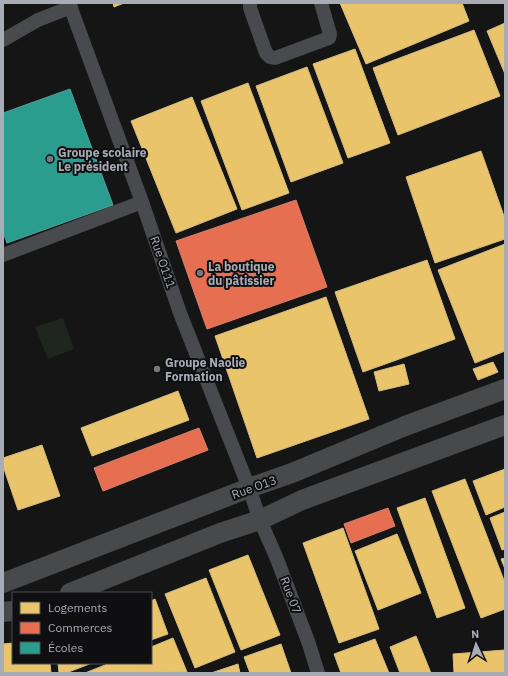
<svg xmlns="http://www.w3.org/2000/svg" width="508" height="676" viewBox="0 0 508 676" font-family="'IBM Plex Sans',sans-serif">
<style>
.green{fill:#1f251f}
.homes{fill:#e9c46a;stroke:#d5bd80}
.shops{fill:#e76f51;stroke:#d4816f}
.schools{fill:#2a9d8f;stroke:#50a29a}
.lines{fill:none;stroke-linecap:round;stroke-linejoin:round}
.street{stroke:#494a4d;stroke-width:14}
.secondary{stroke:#48494b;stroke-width:20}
.poi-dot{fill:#74777d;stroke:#0f0f11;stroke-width:1.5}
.labels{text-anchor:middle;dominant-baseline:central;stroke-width:4;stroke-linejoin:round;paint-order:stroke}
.poi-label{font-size:12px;font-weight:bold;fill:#a7acb5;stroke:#0f0f11;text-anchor:start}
.street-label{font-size:12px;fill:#a7acb5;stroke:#0f0f11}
</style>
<rect width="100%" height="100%" fill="#151515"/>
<path class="green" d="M63,318l11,31 -26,10 -13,-32z"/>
<path class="homes" d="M113,3h11l-10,4z
M340,3h122l7,18 -103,43z
M505,23v51l-18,-43z
M474,30l26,66 -102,39 -25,-67z
M355,49l35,94 -42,15 -35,-94z
M307,67l36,96 -52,19 -35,-96z
M248,83l41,110 -47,17 -41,-109z
M192,97l45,112 -61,24 -45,-112z
M481,151l24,68v20l-70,24 -29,-86z
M505,244v107l-30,12 -37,-93z
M427,260l28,79 -92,33 -28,-80z
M326,297l43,122 -112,39 -42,-122z
M493,362l5,10 -20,8 -5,-11z
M404,364l5,20 -30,7 -5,-19z
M178,391l11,29 -97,36 -11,-28z
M42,445l18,51 -42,14 -15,-44v-8z
M505,469v38l-19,8 -13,-34z
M465,479l40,104v26l-24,9 -49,-127z
M425,498l40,110 -28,10 -40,-110z
M505,512v37l-3,1 -12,-32z
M343,528l36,101 -40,14 -36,-100z
M397,534l24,59 -43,17 -23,-59z
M248,555l32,80 -39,15 -32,-80z
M505,558v11l-4,-10z
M206,578l29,74 -40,16 -30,-74z
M155,599l13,35 -17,6v-39z
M416,636l15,37h-31l-10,-26z
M173,638l14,34 -102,1 25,-10h41v-16z
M375,639l14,34h-48l-7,-19z
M13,643v20h37l1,10h-48v-29z
M281,644l10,29h-41l-6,-16z
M505,650v23h-51l-1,-19z
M58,663h34l-26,10h-7z
M238,664l2,9h-29z"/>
<path class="shops" d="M296,200l31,87 -120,42 -31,-88z
M199,428l9,22 -105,41 -9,-23z
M388,508l7,18 -44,17 -7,-19z"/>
<path class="schools" d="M70,89l43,116 -106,38 -4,-11v-119z"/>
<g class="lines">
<path class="street" d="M69,3l73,199 38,111 69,175 11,32 17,39 32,85 9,29
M250,3v5l16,45 4,4 5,1 54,-20 1,-4 -9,-31
M3,40l35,-20 33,-13
M3,255l139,-53"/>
<path class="secondary" d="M3,583l246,-95 43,-15 113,-47 100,-37
M70,593l150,-60 40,-13 42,-20 203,-75
M3,612l10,-1"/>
</g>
<g class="poi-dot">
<circle cx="50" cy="159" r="4"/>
<circle cx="200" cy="273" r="4"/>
<circle cx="157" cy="369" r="4"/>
</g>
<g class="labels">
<g class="poi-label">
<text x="58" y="152">Groupe scolaire<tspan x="58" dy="14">Le président</tspan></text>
<text x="208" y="266">La boutique<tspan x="208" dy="14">du pâtissier</tspan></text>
<text x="165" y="362">Groupe Naolie<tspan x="165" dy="14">Formation</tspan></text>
</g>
<g class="street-label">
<text transform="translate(163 262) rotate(71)">Rue O111</text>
<text transform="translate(254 487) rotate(-20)">Rue O13</text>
<text transform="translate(291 595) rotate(69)">Rue 07</text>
</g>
</g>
<rect width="508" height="676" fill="none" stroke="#a7acb5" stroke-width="8"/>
<rect x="12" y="592" width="140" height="72" fill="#0f0f11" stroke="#4c4e53"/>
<rect x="20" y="602" width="20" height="12" fill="#e9c46a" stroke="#4c4e53"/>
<text x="48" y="612" font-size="12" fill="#a7acb5">Logements</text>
<rect x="20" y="622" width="20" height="12" fill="#e76f51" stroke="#4c4e53"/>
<text x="48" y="632" font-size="12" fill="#a7acb5">Commerces</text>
<rect x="20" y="642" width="20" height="12" fill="#2a9d8f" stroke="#4c4e53"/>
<text x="48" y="652" font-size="12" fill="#a7acb5">Écoles</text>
<g transform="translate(476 644) rotate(356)" stroke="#0f0f11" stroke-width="3" paint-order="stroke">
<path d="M0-3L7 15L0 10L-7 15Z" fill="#a7acb5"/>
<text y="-6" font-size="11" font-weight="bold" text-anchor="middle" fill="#a7acb5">N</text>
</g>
</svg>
